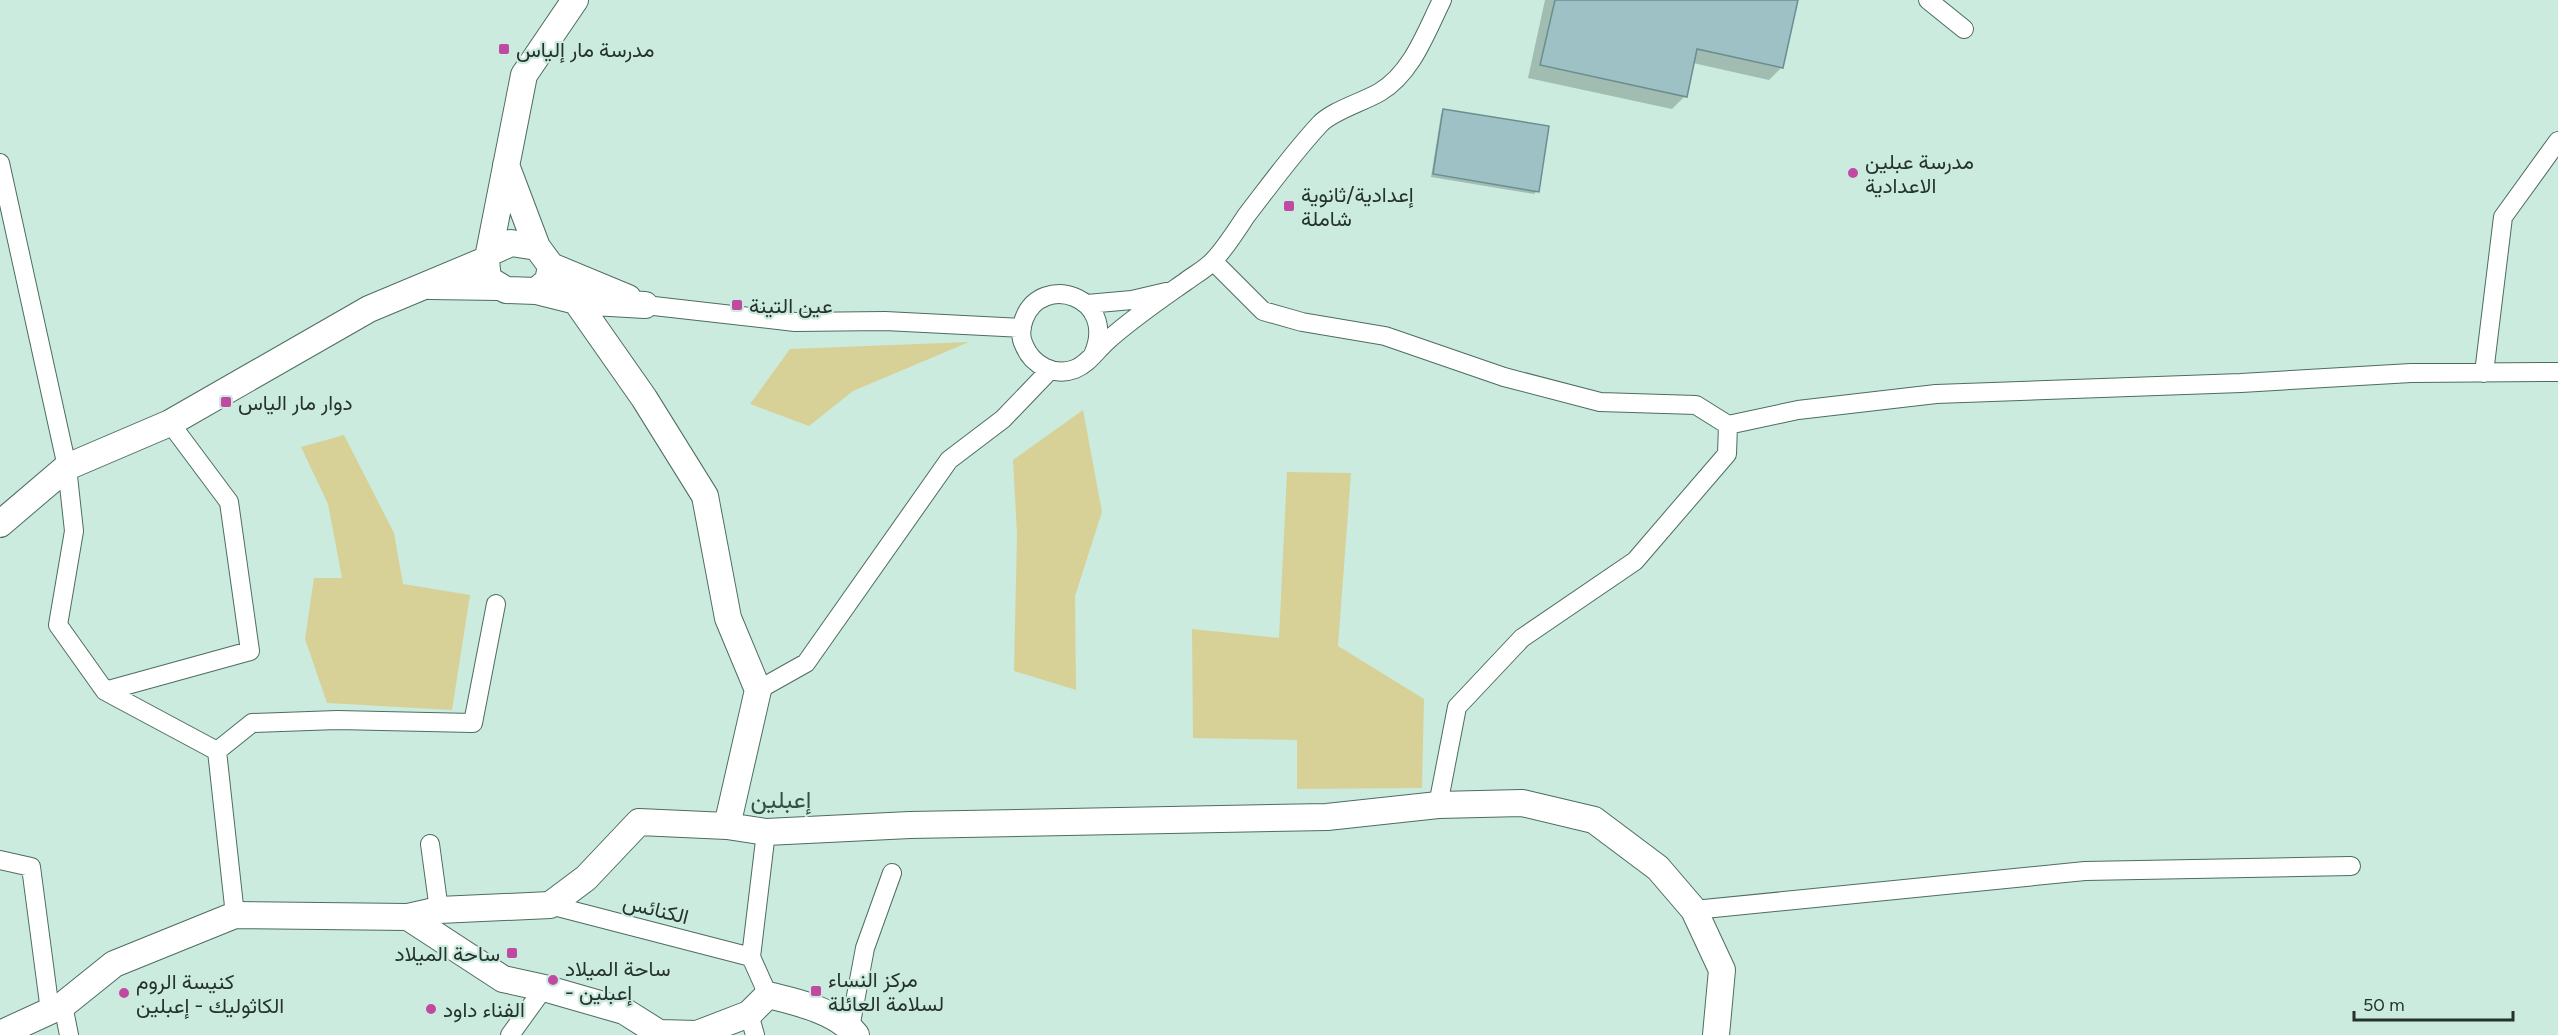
<svg xmlns="http://www.w3.org/2000/svg" width="2558" height="1035" viewBox="0 0 2558 1035" font-family="Figtree,Vazirmatn,sans-serif">
<style>
.green{fill:#d7d198}
.shadow{fill:#0003}
.building{fill:#9dc1c4;stroke:#6b8e91;stroke-width:1.5}
.lines{fill:none;stroke-linecap:round;stroke-linejoin:round}
.street-casing{stroke:#4e6c61;stroke-width:20}
.secondary-casing{stroke:#4e6c61;stroke-width:28}
.street{stroke:#fff;stroke-width:18}
.secondary{stroke:#fff;stroke-width:26}
.poi-dot{fill:#c04aa2;stroke:#caebde;stroke-width:2}
.labels{text-anchor:middle;dominant-baseline:central;stroke-width:4.5;stroke-linejoin:round;paint-order:stroke}
.poi-label{font-size:21px;fill:#25322d;stroke:#caebde;text-anchor:start}
.street-label{font-size:21px;fill:#25322d;stroke:#caebde}
.quarter-label{font-size:24px;fill:#345046;stroke:#caebde}
</style>
<rect width="100%" height="100%" fill="#caebde"/>
<path class="green" d="M969,342l-116,49 -44,35 -59,-22 40,-55z
M1083,410l19,102 -27,84 1,94 -62,-19 3,-137 -4,-74z
M344,435l50,98 9,51 67,11 -18,115 -125,-7 -22,-64 9,-61h28l-14,-74 -27,-57z
M1287,472l64,1 -13,173 86,53 -2,89 -125,1v-49l-104,-2 -1,-109 87,9z"/>
<path class="shadow" d="M1545,0h251l-14,67 -13,13 -76,-17 -8,33 -13,13 -144,-31z
M1444,111l93,80 -3,3 -103,-17 10,-63z"/>
<path class="building" d="M1555,0h243l-15,68 -86,-19 -10,48 -147,-32z
M1443,109l106,17 -10,66 -106,-18z"/>
<g class="lines">
<g class="street-casing">
<path id="street" d="M1928,0l36,29
M0,163l67,304 7,64 -16,94 47,66 112,60 18,164
M1213,261l50,50 39,11 83,14 119,41 96,25 96,3 32,20 -1,29 -92,107 -113,77 -65,69 -19,98
M1087,304l45,-4 34,-8
M645,305l150,17 90,-1 137,7
M1093,355c26,-59 -52,-83 -69,-36 -3,8 -4,18 0,26 8,20 30,32 51,24 13,-5 21,-18 31,-27 24,-22 52,-41 79,-60 9,-7 21,-13 29,-22 12,-13 22,-29 32,-44 24,-31 47,-63 74,-92 12,-13 43,-22 60,-32 32,-19 46,-60 62,-92
M2484,373l19,-156 55,-76
M1728,425l70,-15 138,-16 305,-11 170,-10 147,-1
M758,690l48,-27 143,-203 54,-41 47,-49
M105,691l145,-40 -21,-149 -59,-79
M217,751l35,-28 85,-3 136,3 23,-119
M766,832l-15,125 17,38
M430,844l9,66
M0,860l31,7 19,144
M550,905l201,52
M1694,910l391,-39 266,-5
M63,1005l6,30
M749,1014l6,21
M850,1028l15,-80 27,-75
M510,1035l34,-47"/>
</g>
<g class="secondary-casing">
<path id="secondary" d="M575,0l-51,75 -35,178 -3,7 2,19 18,11 30,1 40,10 69,4
M506,165l31,82 14,19 -3,15 -12,10
M489,253l22,-10 26,4
M551,266l77,32
M430,286l69,1
M576,301l68,97 61,98 23,122 30,72 -31,136
M0,524l67,-57 103,-44 199,-114 117,-49
M408,917l31,-7 111,-5 36,-27 53,-56 88,4 39,6 144,-7 417,-8 111,-12 84,-2 72,17 64,48 36,42 28,60 -6,65
M0,1034l63,-29 51,-41 121,-49 173,2 95,62 41,9 80,23 35,22 38,1 52,-20 19,-19c28,7 69,16 88,40"/>
</g>
<use href="#street" class="street"/>
<use href="#secondary" class="secondary"/>
</g>
<g class="poi-dot">
<rect x="498" y="43" width="12" height="12" rx="3"/>
<circle cx="1853" cy="173" r="6"/>
<rect x="1283" y="200" width="12" height="12" rx="3"/>
<rect x="731" y="299" width="12" height="12" rx="3"/>
<rect x="220" y="396" width="12" height="12" rx="3"/>
<rect x="506" y="947" width="12" height="12" rx="3"/>
<circle cx="553" cy="980" r="6"/>
<rect x="810" y="985" width="12" height="12" rx="3"/>
<circle cx="124" cy="993" r="6"/>
<circle cx="431" cy="1009" r="6"/>
</g>
<g class="labels">
<g class="poi-label">
<text x="516" y="49">مدرسة مار إلياس</text>
<text x="1865" y="161">مدرسة عبلين<tspan x="1865" dy="24">الاعدادية</tspan></text>
<text x="1301" y="194">إعدادية/ثانوية<tspan x="1301" dy="24">شاملة</tspan></text>
<text x="749" y="305">عين التينة</text>
<text x="238" y="402">دوار مار الياس</text>
<text x="500" y="953" text-anchor="end">ساحة الميلاد</text>
<text x="565" y="968">ساحة الميلاد<tspan x="565" dy="24">- إعبلين</tspan></text>
<text x="828" y="979">مركز النساء<tspan x="828" dy="24">لسلامة العائلة</tspan></text>
<text x="136" y="981">كنيسة الروم<tspan x="136" dy="24">الكاثوليك - إعبلين</tspan></text>
<text x="443" y="1009">الفناء داود</text>
</g>
<g class="street-label">
<text transform="translate(656 909) rotate(14)">الكنائس</text>
</g>
<g class="quarter-label">
<text x="781" y="799">إعبلين</text>
</g>
</g>
<path d="M2354 1011v9h159v-9" fill="none" stroke="#25322d" stroke-width="3"/>
<text x="2363" y="1011" font-size="18" fill="#25322d" stroke="#caebde" stroke-width="4.5" paint-order="stroke">50 m</text>
</svg>
